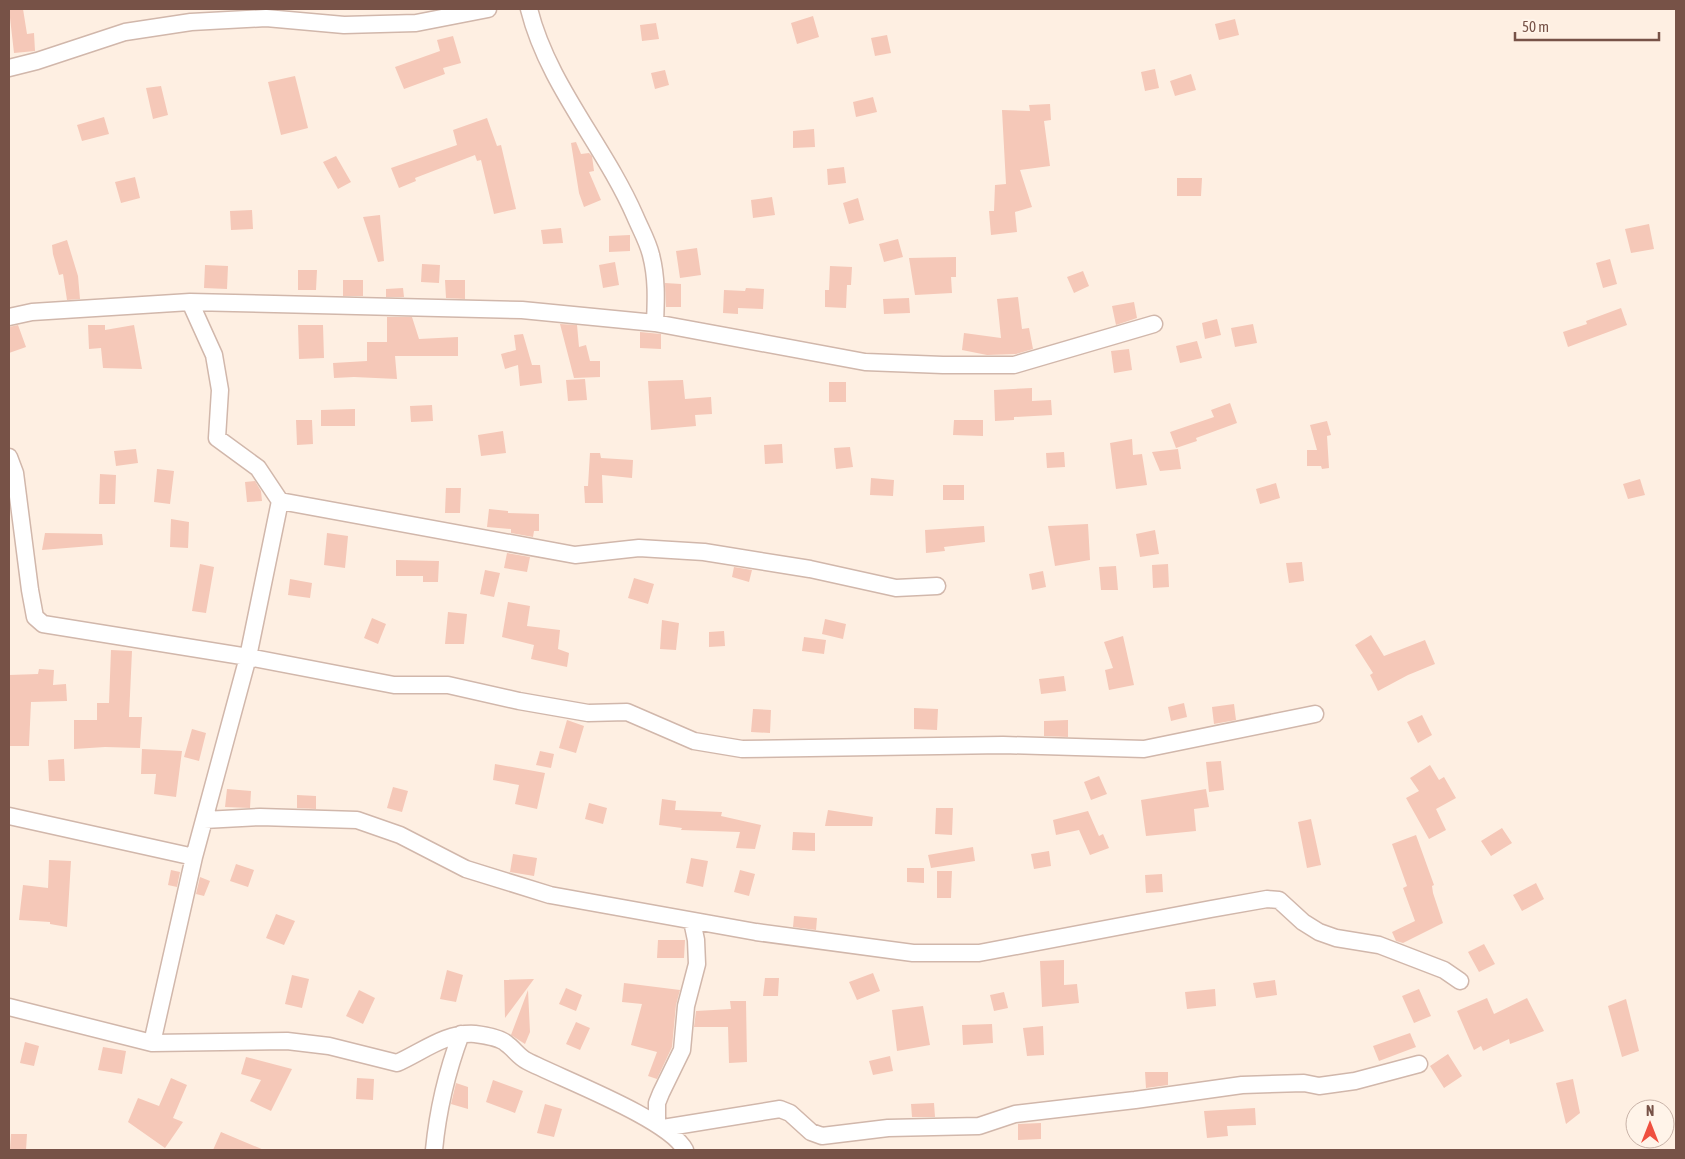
<svg xmlns="http://www.w3.org/2000/svg" width="1685" height="1159" viewBox="0 0 1685 1159" font-family="'Asap Condensed',sans-serif">
<style>
.building{fill:#f5c8b8}
.lines{fill:none;stroke-linecap:round;stroke-linejoin:round}
.minor-casing{stroke:#d1b7ab;stroke-width:19}
.minor{stroke:#fff;stroke-width:16}
</style>
<rect width="100%" height="100%" fill="#feefe2"/>
<path class="building" d="M9,9h14l4,25 7,-1 1,18 -21,2z
M813,16l6,21 -22,7 -6,-21z
M1235,19l4,16 -20,5 -4,-16z
M656,23l3,16 -17,2 -2,-16z
M887,35l4,18 -16,3 -4,-18z
M453,36l8,27 -18,5 2,6 -41,15 -9,-22 45,-16 -3,-11z
M1155,69l4,19 -14,3 -4,-19z
M665,70l4,15 -14,4 -4,-16z
M1191,74l5,16 -21,6 -5,-15z
M295,76l13,52 -27,7 -13,-53z
M161,86l7,29 -15,4 -7,-31z
M873,97l4,15 -21,5 -3,-15z
M1050,104l1,16 -7,1 6,45 -30,4 12,37 -17,5 2,20 -26,3 -2,-24h5l1,-26 11,-1 -4,-74 28,1 -1,-6z
M104,117l5,17 -27,7 -5,-16z
M487,118l10,28 4,-1 15,64 -22,5 -13,-54 -4,1 -2,-6 -60,23 1,3 -17,7 -8,-20 66,-23 -4,-15z
M814,129l1,18 -22,1v-17z
M576,142l5,12 8,-1 3,3 2,15 -5,1 12,28 -17,7 -5,-14 -8,-50z
M336,156l15,26 -13,7 -15,-27z
M844,167l2,16 -18,2 -1,-16z
M135,177l5,21 -19,5 -6,-21z
M1177,178h25l-1,18h-24z
M772,197l3,18 -22,3 -2,-18z
M858,198l6,22 -15,4 -6,-21z
M252,210l1,19 -22,1 -1,-19z
M380,215l4,46 -6,1 -15,-45z
M1649,224l5,25 -23,4 -6,-24z
M561,228l2,15 -20,1 -2,-14z
M630,235v16l-21,1v-16z
M898,239l5,18 -19,5 -5,-18z
M67,240l11,36 2,23 -13,1 -4,-26 -4,1 -6,-21 -1,-9z
M697,248l4,27 -21,3 -4,-27z
M956,257v20h-5l1,16 -37,2 -6,-37z
M1610,259l7,25 -14,4 -7,-25z
M615,262l4,23 -16,3 -4,-23z
M422,264l18,1 -1,18 -18,-1z
M205,265l23,1 -1,23 -23,-1z
M830,266l22,1 -1,18h-4l-1,23 -21,-1v-17h4z
M298,270h19l-1,20h-18z
M1083,271l6,15 -15,7 -7,-16z
M343,280h20v16h-20z
M445,280h20v19l-19,-1z
M665,283l16,1v23h-15z
M403,288l1,9h-18v-8z
M746,288l18,1 -1,20 -25,-1v6l-15,-1 1,-23 21,1z
M1018,297l4,32 7,-1 4,21 -17,5 -29,1 -25,-5 2,-17 37,5 -4,-39z
M909,298l1,15 -26,1 -1,-15z
M1134,302l3,16 -21,7 -4,-19z
M1621,308l6,17 -59,22 -5,-15 24,-8 -1,-3z
M387,317h25l7,22 39,-2v19h-63l2,23 -43,-2 -20,1 -1,-15 34,-2v-19h20z
M1217,319l4,16 -16,4 -3,-16z
M560,324l17,1 2,22 7,-2 4,16h10v16l-26,1z
M1253,324l4,19 -22,4 -4,-19z
M18,325l8,22 -17,6v-26z
M88,325h17v5l29,-5 8,44 -39,-1 -2,-20 -12,1z
M298,325h25l1,33 -25,1z
M640,332l21,2v15l-21,-1z
M523,334l9,31h8l2,18 -22,3 -2,-21 -13,4 -4,-15 15,-4 -2,-15z
M1197,341l5,17 -22,5 -4,-17z
M1129,349l3,21 -18,3 -3,-22z
M585,379l2,21 -19,1 -2,-21z
M683,380l2,19 26,-2 1,17 -17,1 1,11 -45,4 -3,-49z
M829,382h17v20h-17z
M1032,388v13l19,-1 1,15 -38,2v3l-19,1 -1,-31z
M1230,403l7,20 -41,15 1,3 -21,7 -6,-16 44,-15 -3,-7z
M432,405l1,16 -22,1 -1,-16z
M355,409v17h-34v-16z
M296,420h16l1,24 -16,1z
M954,420h29v16l-30,-1z
M1327,421l4,14 -4,1 2,32 -7,1 -1,-3h-14v-16h10l-7,-25z
M503,431l3,22 -25,3 -3,-21z
M1132,439l1,16 9,-1 5,31 -31,4 -6,-46z
M782,444l1,19 -18,1 -1,-19z
M850,447l3,20 -17,2 -2,-21z
M136,449l2,14 -22,3 -2,-15z
M1178,449l3,20 -21,2 -8,-19z
M1064,452l1,15 -18,1 -1,-15z
M590,453h10l1,5 32,2 -1,18 -30,-3 1,28h-18l-1,-17h4z
M157,469l17,2 -4,33 -16,-2z
M100,474l16,1 -1,29h-16z
M871,478l23,2 -1,16 -23,-1z
M1640,479l5,16 -17,4 -5,-15z
M255,481l6,10 1,10 -15,1 -2,-20z
M1276,483l4,15 -20,6 -4,-15z
M943,485h21v15h-21z
M446,488h15l-1,25h-15z
M489,509l19,2v2l31,1v17h-5l-1,6 -22,-4v-4l-24,-2z
M171,519l18,3 -1,26 -18,-1z
M1088,524l2,36 -35,6 -7,-40z
M984,526l1,16 -41,5 1,4 -19,2 -1,-23z
M1155,530l4,24 -19,3 -4,-23z
M45,533l57,1 1,11 -61,5z
M327,533l21,3 -3,32 -21,-3z
M507,553l23,4 -3,15 -23,-4z
M396,560l43,1 -1,21h-15v-6h-27z
M1302,562l2,19 -15,2 -3,-20z
M200,564l14,3 -8,46 -14,-2z
M1168,564l1,23 -16,1 -1,-23z
M1116,566l2,24h-17l-2,-23z
M734,567l18,3 -3,12 -17,-5z
M485,570l15,3 -6,24 -14,-3z
M1043,571l3,16 -14,3 -3,-16z
M634,578l20,6 -6,20 -20,-6z
M290,579l22,4 -2,15 -22,-3z
M508,602l22,4 -3,20 33,4 -2,19 11,4 -2,14 -36,-8 3,-14 -32,-8z
M448,612l19,2 -3,30h-19z
M372,618l14,6 -8,20 -14,-6z
M825,619l21,5 -3,15 -21,-5z
M662,620l17,3 -3,27 -16,-1z
M724,631l1,15 -16,1v-15z
M1371,635l13,21 41,-16 10,24 -27,11 -30,16 -8,-16 3,-2 -18,-28z
M1123,636l11,49 -25,5 -4,-20 8,-2 -9,-26z
M804,637l22,3 -2,14 -22,-3z
M111,650l21,1 -3,66h13l-2,31 -35,-1 -31,2v-29h23v-17h12z
M39,669l15,1 -1,15 13,-1 1,17 -36,1 -2,44h-20v-71l29,-1z
M1064,676l2,15 -25,3 -2,-15z
M1184,703l3,14 -16,4 -3,-14z
M1234,704l2,16 -22,4 -2,-17z
M914,708l24,1 -1,21 -23,-1z
M753,709l18,1 -1,23 -19,-1z
M1422,715l10,20 -14,8 -11,-21z
M567,720l17,6 -8,27 -17,-5z
M1068,720v17l-24,-1v-15z
M192,729l14,4 -7,28 -15,-4z
M142,749l40,2 -6,46 -22,-3 2,-20h-15z
M540,751l14,3 -3,14 -15,-3z
M64,759l1,22h-16l-1,-21z
M1221,761l3,29 -15,2 -3,-30z
M495,764l50,9 -8,36 -22,-5 4,-19 -26,-5z
M1430,765l9,15 5,-3 12,21 -20,11 10,21 -17,9 -23,-41 13,-7 -9,-13z
M1099,776l8,18 -16,6 -7,-18z
M393,787l15,4 -6,21 -15,-4z
M227,789l24,2 -1,17 -25,-1z
M1206,789l3,18 -15,2 2,22 -50,5 -5,-36z
M297,795l19,1v13l-19,-1z
M662,799l14,2 -1,9 47,2 -1,4 40,9 -6,24 -19,-1 4,-16 -59,-2 1,-2 -23,-3z
M589,803l18,5 -4,16 -18,-5z
M936,808h17l-1,27 -17,-1z
M828,810l45,7 -1,9h-47z
M1088,811l11,25 4,-2 6,14 -19,7 -11,-25 -23,5 -3,-15z
M1311,819l10,46 -14,3 -9,-46z
M1502,828l10,15 -21,13 -10,-15z
M793,832l22,1v18l-23,-1z
M1416,835l18,50 -2,1 1,7 10,30 -40,20 -7,-2 -4,-9 23,-11 -12,-33 4,-2 -15,-42z
M973,847l2,14 -44,7 -3,-13z
M1049,851l2,15 -17,3 -3,-15z
M513,854l24,4 -3,18 -24,-4z
M691,858l17,3 -5,26 -17,-4z
M49,860l22,1 -4,66 -17,-3v-2l-31,-2 4,-35 25,3z
M236,864l18,6 -6,17 -18,-6z
M907,868h17v15l-17,-1z
M171,870l9,2 -3,15 -9,-2z
M740,870l15,4 -6,22 -15,-4z
M937,871h15l-1,27h-14z
M1162,874l1,18 -17,1 -1,-18z
M200,877l10,4 -6,15 -8,-2z
M1536,883l8,16 -22,12 -9,-16z
M276,914l19,7 -11,24 -18,-7z
M794,916l23,2 -1,12 -23,-3z
M658,940h27l-1,18h-27z
M1484,944l11,20 -16,8 -11,-20z
M1064,960v25l13,-1 2,19 -37,4 -2,-46z
M447,970l16,5 -7,27 -16,-3z
M873,973l7,18 -23,9 -8,-18z
M292,975l17,4 -7,29 -17,-4z
M765,978h14l-1,18h-15z
M534,979l-29,39 -1,-38z
M1275,980l2,15 -21,3 -3,-15z
M624,983l56,7 -4,15 -4,42 -15,32 -9,-3 9,-24 -26,-7 11,-41 -20,-2z
M566,988l16,7 -6,16 -17,-7z
M1215,989l1,17 -29,3 -2,-17z
M1419,989l12,27 -17,7 -12,-27z
M359,990l16,8 -12,26 -17,-8z
M528,990l2,42 -5,12 -14,-9z
M1004,992l4,16 -14,3 -4,-16z
M1487,998l7,16 33,-16 17,33 -34,13 -1,-5 -26,12 -2,-5 -7,4 -17,-39z
M1626,999l13,52 -17,6 -14,-51z
M730,1001h16l1,61 -18,1 -1,-36h-34l2,-16 35,-2z
M923,1006l7,39 -33,6 -5,-41z
M576,1022l14,6 -10,22 -14,-6z
M992,1024l1,19 -30,2 -1,-20z
M1043,1026l1,29 -17,1 -4,-28z
M1410,1033l6,14 -37,14 -6,-15z
M25,1042l14,4 -5,20 -14,-3z
M103,1047l23,4 -4,23 -24,-4z
M1448,1054l14,22 -18,12 -14,-22z
M890,1056l3,15 -20,4 -4,-14z
M246,1057l46,12 -21,42 -21,-10 11,-21 -20,-6z
M1145,1072h23v13l-22,3z
M171,1078l16,7 -14,33 10,4 -18,26 -37,-26 10,-24 21,8z
M357,1078l17,1 -1,21 -17,-1z
M1573,1079l7,34 -14,11 -10,-41z
M493,1080l30,11 -8,22 -29,-11z
M456,1083l12,4v22l-17,-5z
M934,1103l1,14h-23l-1,-13z
M545,1104l17,5 -8,28 -17,-4z
M1255,1108l1,17 -29,1 1,10 -21,2 -3,-27z
M1041,1123v16l-23,1v-16z
M221,1132l43,18h-51z
M11,1134h16l-1,16h-16z"/>
<g class="lines">
<g class="minor-casing">
<path id="minor" d="M529,9c19,76 75,136 106,207 5,12 13,26 16,39 6,23 5,45 4,68
M9,68l28,-7 88,-29 66,-10 75,-4 78,7 72,-2 72,-14
M9,317l23,-5 158,-10 332,8 133,13 210,39 78,3h71l140,-41
M9,457l6,16 15,117 5,27 8,7 205,33 146,28h54l71,16 69,12 39,-1 67,29 48,8 261,-4 141,4 171,-35
M280,501l295,54 64,-7 65,4 106,17 86,19 41,-2
M9,816l185,41
M204,820l56,-3 97,3 43,15 66,34 84,26 206,37 157,21h66l232,-44 56,-10 12,1 24,22 16,10 17,6 43,7 65,25 16,11
M9,1007l143,36 135,-2 42,5 68,17c25,-11 49,-31 78,-29 8,1 26,4 32,10 7,5 12,13 20,17 35,18 142,58 158,89
M152,1043l42,-186 54,-200 32,-156 -22,-33 -41,-30 3,-48 -6,-35 -24,-53
M657,1124v-21l4,-10 21,-43 4,-44 11,-42 -1,-24 -4,-19
M663,1128l117,-19 10,4 21,19 11,4 66,-8 91,-2 36,-12 120,-14 107,-15 62,-2 15,3 36,-5 64,-17
M434,1150c4,-42 12,-76 27,-116"/>
</g>
<use href="#minor" class="minor"/>
</g>
<rect width="1685" height="1159" fill="none" stroke="#775247" stroke-width="20"/>
<g transform="translate(1650 1124)"><circle r="24" fill="#fff4e9" stroke="#c9b3a8"/>
<path d="M0-4L9 19L0 12L-9 19Z" fill="#ef503f"/>
<text y="-8" font-size="14" font-weight="bold" text-anchor="middle" fill="#775247">N</text>
</g>
<path d="M1515 32v8h144v-8" fill="none" stroke="#775247" stroke-width="2.5"/>
<text x="1522" y="32" font-size="15" fill="#775247" stroke="#fff4e9" stroke-width="4" paint-order="stroke">50 m</text>
</svg>
